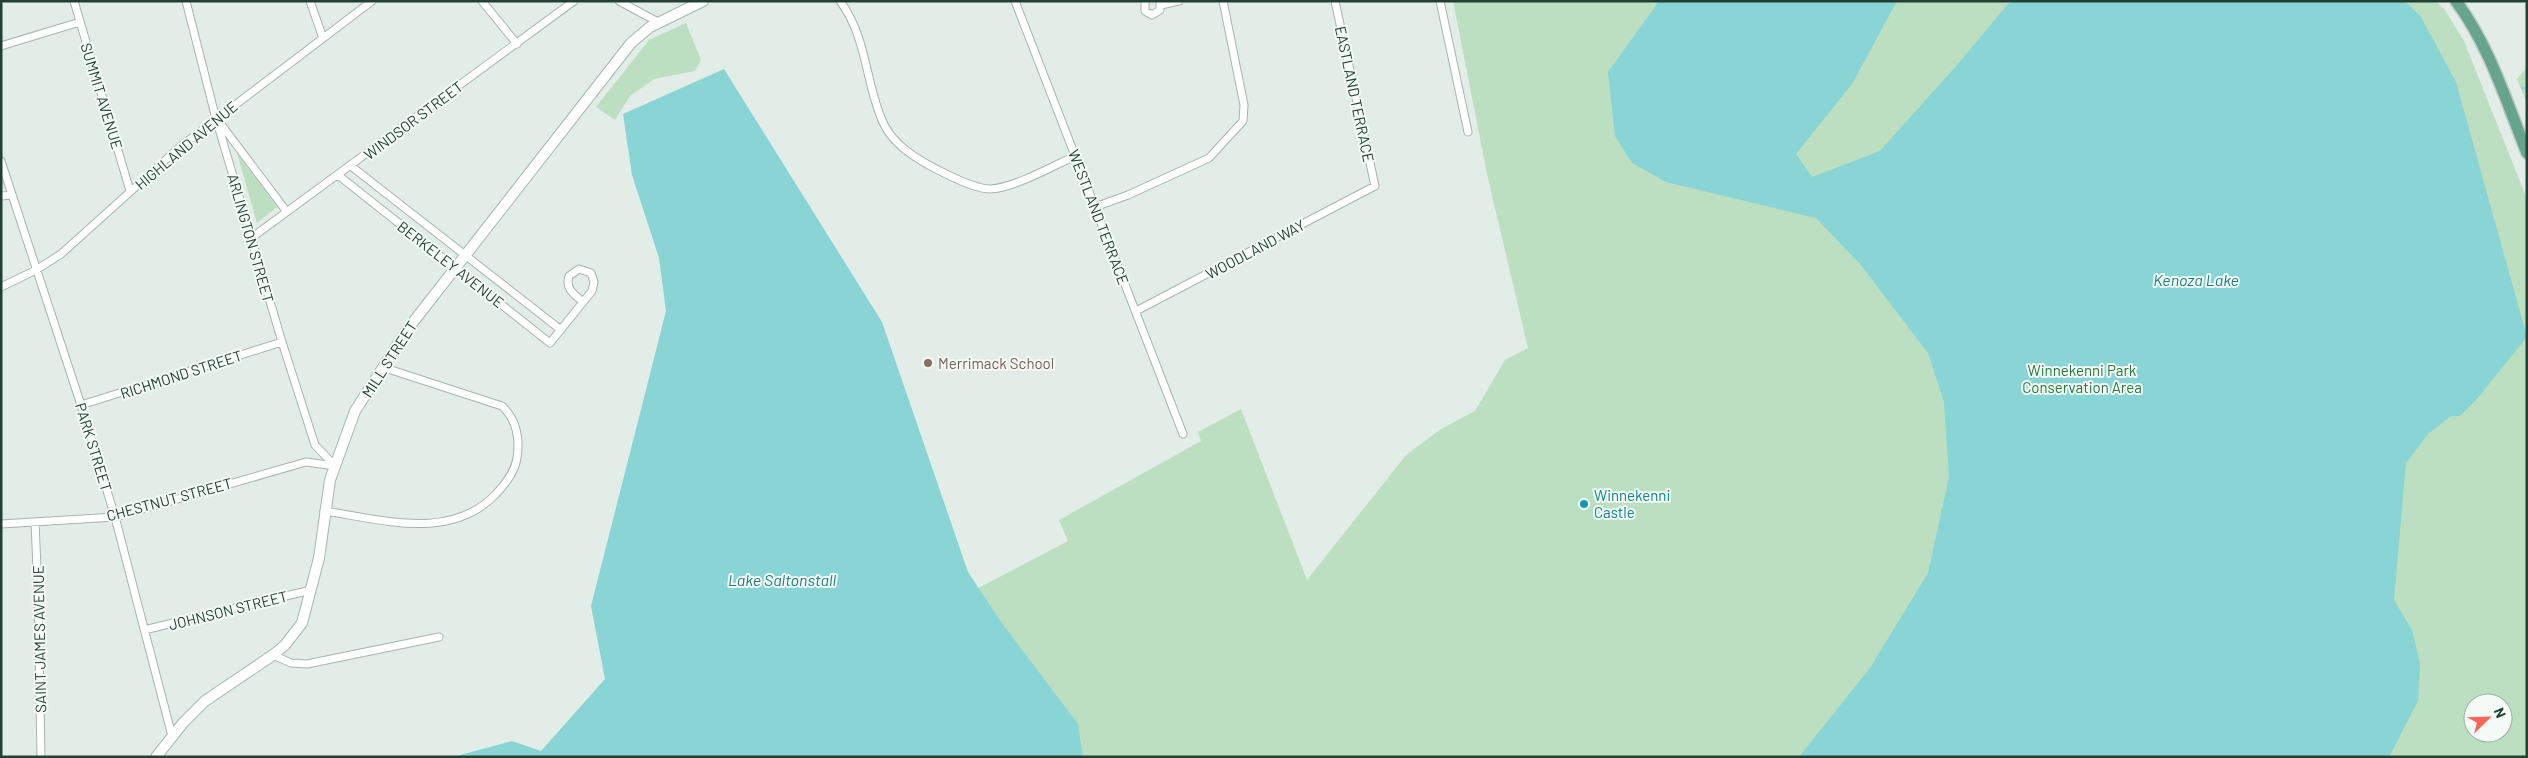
<svg xmlns="http://www.w3.org/2000/svg" width="2528" height="758" viewBox="0 0 2528 758" font-family="Barlow,sans-serif">
<style>
.green{fill:#bbdfc0;fill-rule:evenodd}
.water{fill:#89d4d4}
.lines{fill:none;stroke-linecap:round;stroke-linejoin:round}
.stream{stroke:#89d4d4;stroke-width:2.5}
.street-casing{stroke:#a5b6ad;stroke-width:9}
.secondary-casing{stroke:#a1baad;stroke-width:12}
.primary-casing{stroke:#c1cac6;stroke-width:14}
.street{stroke:#fff;stroke-width:7}
.secondary{stroke:#fff;stroke-width:10}
.primary{stroke:#66a48b;stroke-width:11}
.education-dot{fill:#8d6e63;stroke:#f4faf6;stroke-width:2}
.culture-dot{fill:#0f9aa8;stroke:#f4faf6;stroke-width:2}
.labels{text-anchor:middle;dominant-baseline:central;stroke-width:4;stroke-linejoin:round;paint-order:stroke}
.street-label{font-size:15px;fill:#224033;stroke:#f4faf6}
.education-label{font-size:15px;fill:#785e54;stroke:#f4faf6;text-anchor:start}
.park-label{font-size:15px;fill:#2a783d;stroke:#f4faf6}
.culture-label{font-size:15px;fill:#0d838f;stroke:#f4faf6;text-anchor:start}
.water-label{font-size:16px;font-style:italic;fill:#197d7e;stroke:#f4faf6}
</style>
<rect width="100%" height="100%" fill="#e3ede7"/>
<path class="green" d="M1453,1h983l9,9 19,31 63,158v558h-1456l-100,-165 97,-51 -9,-21 142,-79 -3,-9 43,-23 66,171 99,-125 35,-26 34,-18 30,-51 23,-12 -41,-174zM2473,703h30v30h-30z
M686,23l15,37 -6,11 -41,8 -24,17 -15,24 -19,-13 53,-67z
M2527,67v36l-10,-24z
M237,153l40,54 -20,16z"/>
<path class="water" d="M1659,1h238l-45,83 -56,70 16,23 68,-26 77,-86 51,-61 5,-3h392l16,16 35,65 71,255 -50,62 -17,17h-9l-23,18 -22,29 -12,137 18,30 8,33 -2,38 -29,56h-590l71,-89 58,-95 21,-96 -5,-75 -16,-49 -68,-89 -44,-46 -150,-36 -34,-19 -17,-27 -7,-64z
M724,69l158,253 86,250 33,50 77,102 5,33h-630l59,-16 29,10 64,-72 -14,-73 75,-295 -7,-53 -27,-83 -9,-61z"/>
<g class="lines">
<path class="stream" d="M2522,88h5"/>
<g class="street-casing">
<path id="street" d="M74,1l56,190
M186,1l29,114 67,227 33,103 20,21
M310,1l13,37
M482,1l35,43
M619,1l39,21
M840,1c26,35 25,76 40,114 5,15 15,27 27,36 15,12 64,38 83,38 24,-1 63,-23 85,-33
M1015,1l168,433
M1145,1v10l7,4 8,-5v-9
M1440,1l28,131
M1161,5l18,-4
M1,46l79,-24
M220,123l67,89
M1,161l80,244 34,112 57,219
M351,166l210,164
M338,175l212,168 42,-52 2,-9 -3,-9 -12,-4 -10,7c-4,13 5,18 14,26
M1,196l11,-1
M1095,207l33,-12 81,-37 34,-37 1,-16 -21,-104
M251,238l323,-237
M1,287l35,-17 25,-16 120,-108 191,-145
M1136,311l239,-125 -40,-185
M81,405l201,-63
M324,511c57,8 126,31 172,-17 9,-10 19,-22 21,-36 3,-20 0,-38 -15,-52l-120,-39
M35,522l3,70 3,165
M1,524l114,-7 191,-55 29,4
M144,630l167,-40
M273,655l18,8 16,1 132,-27"/>
</g>
<g class="secondary-casing">
<path id="secondary" d="M156,757l27,-34 22,-22 68,-46 12,-10 17,-22 17,-65 11,-78 25,-69 52,-81 224,-287 19,-16 53,-26"/>
</g>
<g class="primary-casing">
<path id="primary" d="M2456,1c34,46 50,100 71,152"/>
</g>
<use href="#street" class="street"/>
<use href="#secondary" class="secondary"/>
<use href="#primary" class="primary"/>
</g>
<circle class="education-dot" cx="928" cy="363" r="5"/>
<circle class="culture-dot" cx="1584" cy="504" r="5"/>
<g class="labels">
<g class="street-label">
<text transform="translate(1355 94) rotate(78)">EASTLAND TERRACE</text>
<text transform="translate(102 96) rotate(73)">SUMMIT AVENUE</text>
<text transform="translate(413 120) rotate(-37)">WINDSOR STREET</text>
<text transform="translate(186 145) rotate(-40)">HIGHLAND AVENUE</text>
<text transform="translate(1099 217) rotate(69)">WESTLAND TERRACE</text>
<text transform="translate(251 238) rotate(74)">ARLINGTON STREET</text>
<text transform="translate(1255 249) rotate(-28)">WOODLAND WAY</text>
<text transform="translate(451 264) rotate(38)">BERKELEY AVENUE</text>
<text transform="translate(389 359) rotate(-57)">MILL STREET</text>
<text transform="translate(181 374) rotate(-18)">RICHMOND STREET</text>
<text transform="translate(94 447) rotate(73)">PARK STREET</text>
<text transform="translate(169 499) rotate(-15)">CHESTNUT STREET</text>
<text transform="translate(228 610) rotate(-14)">JOHNSON STREET</text>
<text transform="translate(39 639) rotate(-91)">SAINT JAMES AVENUE</text>
</g>
<g class="education-label">
<text x="938" y="363">Merrimack School</text>
</g>
<g class="park-label">
<text x="2082" y="370">Winnekenni Park<tspan x="2082" dy="17">Conservation Area</tspan></text>
</g>
<g class="culture-label">
<text x="1594" y="495">Winnekenni<tspan x="1594" dy="17">Castle</tspan></text>
</g>
<g class="water-label">
<text x="2196" y="279">Kenoza Lake</text>
<text x="782" y="579">Lake Saltonstall</text>
</g>
</g>
<rect width="2528" height="758" fill="none" stroke="#224033" stroke-width="5"/>
<g transform="translate(2488 718) rotate(67)"><circle r="24" fill="#f4faf6" stroke="#a0b0a8"/>
<path d="M0-4L9 19L0 12L-9 19Z" fill="#f76758"/>
<text y="-8" font-size="14" font-weight="bold" text-anchor="middle" fill="#224033">N</text>
</g>
</svg>
